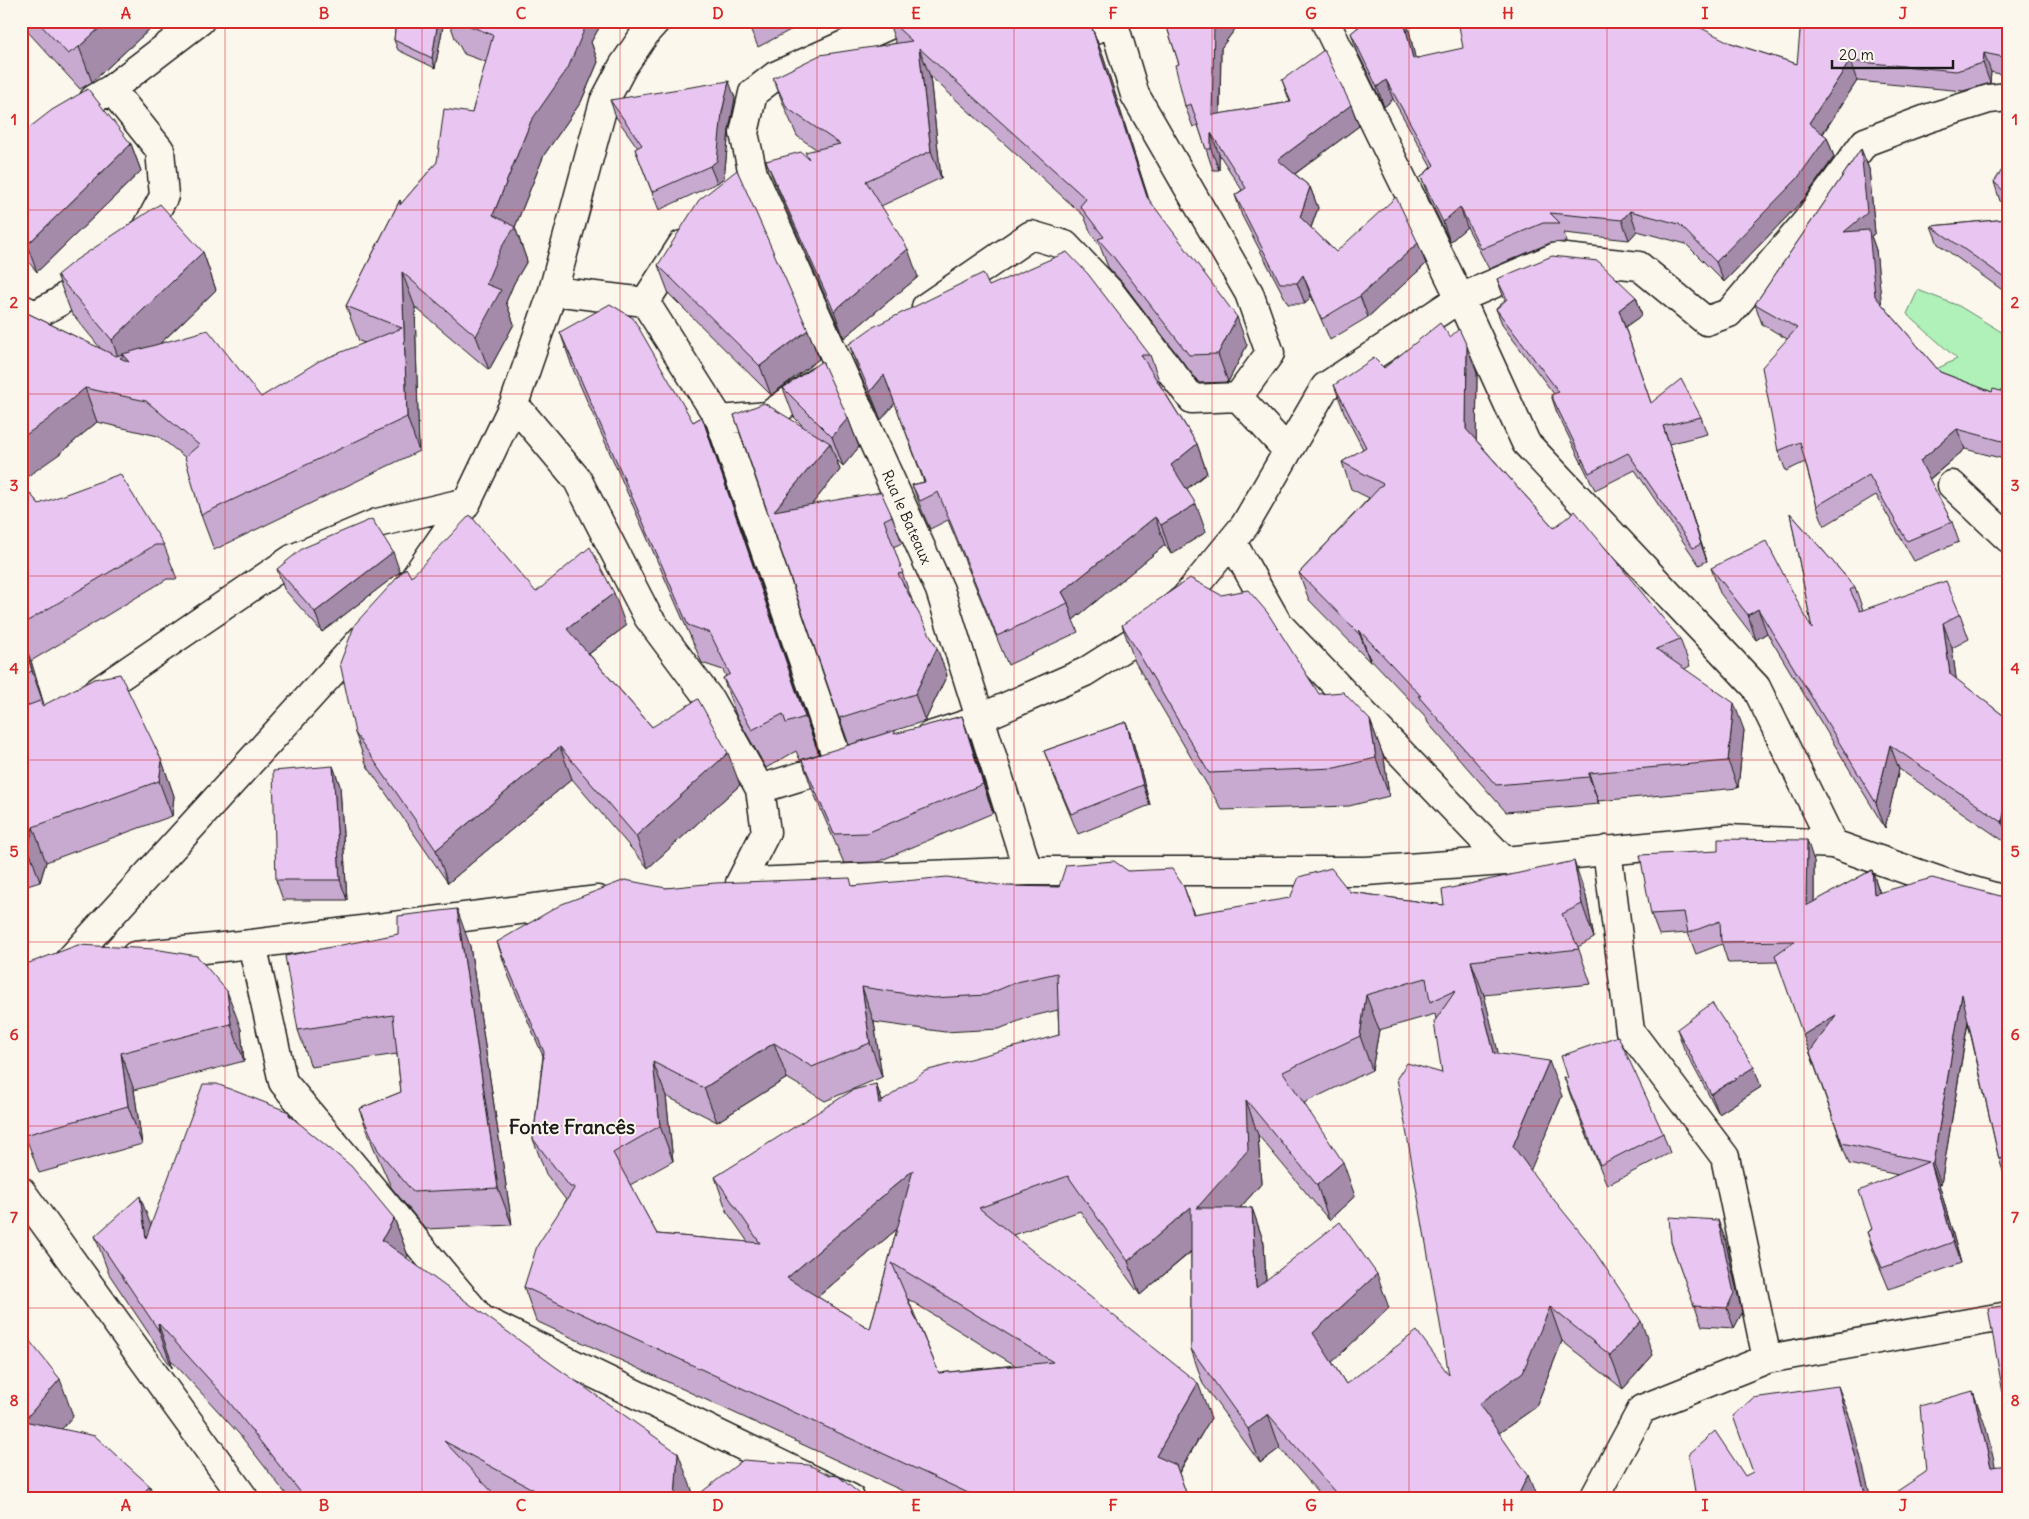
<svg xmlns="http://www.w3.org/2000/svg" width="2029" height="1519" viewBox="0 0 2029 1519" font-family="Delius,sans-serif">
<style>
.green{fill:#aff1b9;stroke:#66866a}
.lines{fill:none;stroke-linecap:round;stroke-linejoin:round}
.street-casing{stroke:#1c1c1c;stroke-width:31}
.secondary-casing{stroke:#1c1c1c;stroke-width:31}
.street{stroke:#fbf7ec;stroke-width:28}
.secondary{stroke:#fbf7ec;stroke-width:28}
.wall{fill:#c8aad0;stroke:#1c1c1c;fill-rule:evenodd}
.shaded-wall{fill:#a38ba9;stroke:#1c1c1c}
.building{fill:#e9c6f2;stroke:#1c1c1c;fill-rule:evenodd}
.grid{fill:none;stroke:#d62828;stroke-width:1;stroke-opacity:0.55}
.labels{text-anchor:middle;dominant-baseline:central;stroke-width:4;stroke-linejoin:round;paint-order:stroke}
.street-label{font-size:15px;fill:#1c1c1c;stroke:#fbf7ec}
.district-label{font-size:20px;font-weight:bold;fill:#1c1c1c;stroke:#fbf7ec}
.neatline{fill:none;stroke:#d62828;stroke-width:2}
.grid-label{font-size:16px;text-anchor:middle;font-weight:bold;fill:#d62828}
</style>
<rect width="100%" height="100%" fill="#fbf7ec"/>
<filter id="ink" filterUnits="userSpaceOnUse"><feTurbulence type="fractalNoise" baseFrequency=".02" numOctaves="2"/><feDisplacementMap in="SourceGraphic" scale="10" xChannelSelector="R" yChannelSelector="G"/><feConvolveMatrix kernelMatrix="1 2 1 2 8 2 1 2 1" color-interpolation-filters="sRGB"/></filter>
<g filter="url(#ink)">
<path class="green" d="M1918,290l41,16 49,30v59l-47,-7 -31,-16 27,-13 -50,-45z"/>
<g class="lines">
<g class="street-casing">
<path id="street" d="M898,21l-123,55 -22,17 -9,40 9,41 187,416 88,281
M1058,21l9,7 27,2 14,-9
M1113,21l22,74 114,198 21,60 -32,44
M1325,21l135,277 66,145 230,244 77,157
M111,89l49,61 4,46 -18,34 -8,7
M94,99l17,-10 89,-68
M553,291l92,11 75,118 48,-4 50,-35
M645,302l37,-57
M926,307l105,-72 34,10 45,47 82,107 46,-2
M21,308l14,7 24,-13 34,-28
M1238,397l50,54
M514,404l63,75 71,138 62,83 50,89
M720,420l119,344
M1952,485l56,53
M1232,542l46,82 226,237
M408,588l59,-86 47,-98 39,-113 51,-189 19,-36 24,-35 9,-10
M91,696l201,-137 85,-36 90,-21
M930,736l37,-12 118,-52 49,-31 51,-43 60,-73 80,-138 135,-89 96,-41 83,9 67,55 23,-8 78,-92 58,-79 64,-24 60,-19 19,-2
M740,883l26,-51 -6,-43 84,-26
M252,944l31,138 198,237 369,179
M67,963l297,-326
M21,1191l223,307
M1767,1359l241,-43
M1594,1498l48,-89 125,-50 -42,-202 -95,-126 -23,-181"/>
</g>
<g class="secondary-casing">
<path id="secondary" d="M750,882l278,-11h338l138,-10 224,-22 105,5 112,39 63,18
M135,956l117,-12 346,-44"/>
</g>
<use href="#street" class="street"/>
<use href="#secondary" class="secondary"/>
</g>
<path class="wall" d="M24,21h124l3,7 -59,54 -12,7 -51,-56z
M396,21h45l2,5 -8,42 -37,-18 -4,-10z
M449,21h154l-12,21 7,20 -17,40 -37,53 -29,72 12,34 -13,22 -8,19 8,22 -25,46 -74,-63 4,144 -205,99 -13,-35 -15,-57 -28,-22 -61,-14 -39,33 -35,-144 78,38 -30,-37 -14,-37 146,-23 13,38 -55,53 100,54 104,-54 -6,-2 -13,-35 54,-106 1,4 36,-42 35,-49 14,-51 -22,-8 -9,-16z
M747,21h53v4l-42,22z
M843,21h16l-12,6z
M888,21h193l11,7 11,28 46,144 98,145 -19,37 -29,1 -77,-101 -14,-15 -8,-21 -9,-13 -7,-17 -154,-140 11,102 -60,28 37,71 -74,61 -67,-150 -11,-27 42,-3 8,-9 -19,-13 -13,-30 -11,-28 123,-35z
M1165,21h76l-20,27v1l-1,65 70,-12 -8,-22 69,25 8,21 -64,48 15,13 8,21 -7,20 25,24 90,12 -58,53 -38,23 -19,-44 -6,8h-17l-46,-88 -7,-21 7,-5 -23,-36v16h-6l-15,-45 -5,2 -8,-21 -6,-42z
M1354,21h53l8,37 316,-15 66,21 211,-43v55l-17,-4 -1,11 -27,8 -106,-10 -34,53 4,3 7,20 -30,42 -80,83 -38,-38 -49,-13 -8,9 -65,-7 3,9 -17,1 -61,26 -22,-42 -17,15 -22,-46 -7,-19 10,-10 -38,-68 -9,8 -26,-54 -7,-20 7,-5z
M735,98l-6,32 -5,48 -7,5 -58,27 -24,-61 3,-1 -22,-31 -6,-17z
M21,134l110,10 10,27 -104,101 -16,-19z
M1861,149l8,20 6,64 -4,3 5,14 5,53 59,69 52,20 16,1v67l-43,-11 -36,31 23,42 7,20 -45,19 -38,-66 -52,31 -7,-20 -12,-44 -19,9 -8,-20 9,-112 -25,-15 -7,-20z
M2008,173v35l-8,-7 -6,-19z
M2008,219v75l-70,-50 -7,-18z
M658,265l161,94 -48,36 -102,-101z
M1497,279l139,18 6,18 -17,12 26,76 50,14 6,17 -38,10 38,117 -8,4 -64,-95 -40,20 -38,-77 -6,-18 3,-1 -51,-68 -7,-17 9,-8z
M989,286l161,69 10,28h-1l38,61 10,29 -20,16 19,43 -35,22 -6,-9 -92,75 5,12 -70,33 -60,-145 -18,9 -7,-16 -11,-28 12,-3 -29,-79 -14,17 -22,-48 -10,-28z
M560,332l133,90 9,-5 117,337 -19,6 -4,-9 -30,17 -30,-53 -13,-37 3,-2 -3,-6 -21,-7 -129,-294z
M1384,368l93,5 -1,67 78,88 126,111 10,27 -6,3 60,61 -6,58 -140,13 1,3 -93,8 -78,-89 -2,-6 -57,-60 1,5 -61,-62 -10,-27 70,-75 -18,-9 -9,-27 21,-13 -19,-37 -10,-27z
M783,388l65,30 11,29 -16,19 -6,-6 3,10 -28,34 80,12 10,27 -9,4 19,53 35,75 -22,46 -76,24 -115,-330 69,11 -9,-9z
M21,483l18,21 125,41 13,34h-10l-136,82 13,44 118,56 12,35 -2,20 -126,46 -6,20 -19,6z
M1790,513l65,74 8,23 97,4 9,25 -17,9 4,31 52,40v125l-109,-75 -14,59 -118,-195 -11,7 -36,-47 -9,-25 101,61z
M277,569l123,3 -78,60 -38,-43z
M411,577l125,15 90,34 -37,28 63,73 88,58 -92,83 -76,-89 -124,104 -81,-117 -12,-33z
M1122,625l197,69 51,26 14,38 5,38 -40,10 -127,4 -87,-148z
M962,716l10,29 21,68 -116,49 -33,1 -32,-74 -10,-29z
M1126,722l7,20 17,63 -72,29 -26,-63 -8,-20z
M333,766l7,20 7,114h-64l-7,-20z
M1814,861v41l58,-32 8,23 128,5v281l-2,1 -7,-21 -31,-136 -27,161h-2l22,79 -72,26 -15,-36 -7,-21 5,-3 26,-54 -49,-11 -71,-202 -50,1 -6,-19 -26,10 -8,-21 -29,2 -8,-21z
M1128,871l56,16 10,27 156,-22 94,13 142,-9 8,42 -16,9 13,37 -107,11 14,59 64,42 -32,74 123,185 -30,34 -61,-48 -26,66 -37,26 38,65h-214l-43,-50 -20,15 -57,-79 -12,-35v-97l-51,43 -60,-84 -67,24 198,183 -32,55 9,25h-270l-382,-177 -12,-34 42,-87 -20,-26 -13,-35 10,-83 -34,-79 -12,-35 169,-54 187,-2 206,1zM1058,1010l1,25 -177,66 -6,-17 -161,93 12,35 21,30 -91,-8 -27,-49 43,-24 -7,-65 51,26 70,-44 38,23 57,-24 -8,-55 71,10 54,-3 30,-12zM1435,1014l1,5 6,54 7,302 -103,9 -14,-22 57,-54 -123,-28 -2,-37 -12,-35h-12l21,-24 -3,-49 71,85 26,-24 -51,-93 68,-33 7,-40zM897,1229l-27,100 -52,-32 17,-15zM908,1299l92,57 15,9 -76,8z
M78,945l163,84 3,32 -110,29 8,54 -103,29 -18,-49z
M470,946l42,279 -86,4 -35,-42 -18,-41 -14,-37 42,-17 -4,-38 -86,13 -13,-37z
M1677,1029l84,58 -42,27 -35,-65z
M1564,1077l99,56 7,20 -63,32 -36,-88z
M289,1112l2,5 103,101 14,38 -2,2 286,232 -1,8h-402l-49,-63 -69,-75 1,8 -63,-94 -14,-38 56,-11z
M1718,1220l7,19 17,74 -8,15 -32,-2 -31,-84z
M2008,1305v103l-4,-9z"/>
<path class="shaded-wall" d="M107,21h41l3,7 -59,54 -13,-35z
M438,21h3l2,5 -8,42 -3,-10z
M571,21h32l-12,21 7,20 -17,40 -37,53 -29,72 12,34 -13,22 -8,19 8,22 -25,46 -13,-34 10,-52 7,-69z
M1217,21h24l-20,27v1l-2,87 -7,-21 -1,-86z
M1404,21h3l13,58 -7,-20z
M1092,28l11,28 54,169 -10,-28z
M919,48l11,28 11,102 -10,-27z
M1984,53l7,19 -1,11 -7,-20z
M1850,61l7,20 -41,62 -7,-20z
M1386,80l7,19 -9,8 -7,-20z
M729,81l6,17 -6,32 -5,48 -7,5 -7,-17z
M1351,105l8,21 -74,55 -7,-21z
M21,108l6,16 -6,6z
M1211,133l8,21v16l-8,-21z
M1827,137l7,20 -30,42 -80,83 -8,-20z
M131,144l10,27 -104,101 -10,-27z
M1861,149l8,20 6,64 -4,3 5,14 7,66 -8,-20 -31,-64z
M1310,187l8,21 -11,30 -7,-21z
M1460,207l7,20 -17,15 -7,-20z
M1630,211l7,20 -8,9 -7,-20z
M1418,243l8,21 -58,53 -8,-21z
M908,249l10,28 -74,61 -10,-27z
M203,252l13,38 -91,87 -13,-37z
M402,272l13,35 4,144 -12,-34z
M1303,275l8,21 -6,8 -8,-21z
M1636,297l6,18 -17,12 -6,-17z
M1237,317l10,28 -19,37 -10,-28z
M808,330l11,29 -48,36 -11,-29z
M1467,346l10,27 -1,83 -10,-27z
M884,375l11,28 -14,17 -11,-28z
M85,388l12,34 -39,33 -37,26v-43z
M702,417l14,38 103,299 -14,-37z
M848,418l11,29 -16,19 -11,-29z
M1663,426l6,18 38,117 -6,-17z
M1957,429l8,20 -38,32 -7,-20z
M830,443l10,27 -56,68 -10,-27z
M1197,444l10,29 -26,20 -10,-28z
M1196,504l10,28 -35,22 -10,-29z
M1155,517l10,28 -92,75 -5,-17 -6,-11z
M393,552l7,20 -78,60 -7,-20z
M614,593l12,33 -47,35 -12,-32z
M1758,609l9,24 -11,7 -8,-25z
M1943,623l9,25 7,51 -9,-25z
M1359,630l10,27 1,5 -10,-27z
M21,634l10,27 13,44 -12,-34z
M937,648l10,27 -22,46 -10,-27z
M1734,703l10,27 -6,58 -10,-27z
M962,716l10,29 21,68 -10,-29z
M1370,720l14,38 5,38 -13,-38z
M1126,722l7,20 17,63 -7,-20z
M1890,745l9,24 -14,59 -9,-25z
M560,747l12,32 -124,104 -12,-33z
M728,753l12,32 -92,83 -12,-32z
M162,761l12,35 -2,20 -13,-35z
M333,766l7,20 7,114 -7,-20z
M1589,773l9,28 1,3 -10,-27z
M2008,794v44l-6,-16z
M33,827l13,35 -6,20 -12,-35z
M1807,840l7,21v66l-8,-21z
M1574,861l12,35 8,42 -12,-34z
M1872,870l7,21 3,24 -8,-21z
M457,909l13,37 42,279 -14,-37z
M1471,961l13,34 23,93 -13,-35z
M862,987l12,35 8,55 -12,-34z
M227,991l14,38 3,32 -13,-37z
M1962,994l7,21 -28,169 -8,-21z
M1366,995l13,35 -7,40 -12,-34z
M1836,1015l-25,41 -8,-21z
M774,1043l13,35 -70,44 -13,-34z
M121,1053l13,37 8,54 -14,-38z
M1549,1061l13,35 -36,85 -13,-35z
M653,1062l13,34 7,65 -13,-35z
M1754,1067l7,20 -42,27 -8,-20z
M876,1084l12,34 -9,-14z
M1246,1100l12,35 3,49 -51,58 -13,-34z
M1343,1162l12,34 -26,24 -12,-35z
M1931,1163l8,21 22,79 -8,-21z
M913,1170l12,35 -125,107 -13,-34z
M140,1196l14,38 -8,4z
M1191,1207l12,34 -63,54 -12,-34z
M1252,1208l12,35 4,80 -12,-35z
M394,1218l14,38 -13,21 -13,-37z
M1718,1220l7,19 17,74 -8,15 -7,-20z
M1377,1274l12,34 -63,60 -13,-35z
M1550,1307l12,34 -26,66 -44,31 -13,-34z
M1641,1321l12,34 -30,34 -13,-34z
M158,1323l13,37 1,8 -13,-37z
M60,1379l13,37 -36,42 -13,-37z
M1198,1383l13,35 -43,72 -12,-34z
M1838,1386l14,37 19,75h-5z
M1973,1391l13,37 17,70 -12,-31z
M1268,1414l12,34 -20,15 -12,-34z
M678,1453l14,37 -1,8h-16z
M1528,1475l9,23h-20z
M150,1486l4,12h-16z"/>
<path class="building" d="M37,21h70l-28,26 -11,7z
M396,21h42l-6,37 -38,-18z
M457,21h114l14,7 -17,40 -37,53 -38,94 22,12 -14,21 -15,36 15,6 -25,46 -74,-64 5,145 -206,98 -16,-58 14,-12 -53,-44 -61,-13 -39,33 -25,17v-125l2,-2 93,45 92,-26 53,67 58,-36 83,-33 -56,-22 54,-106v5l37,-43 7,-53 28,4 21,-78zM123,355l6,7 -9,-4z
M748,21h14l-11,6z
M890,21h191l11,7 55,169 90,120 -19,37 -29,1 -77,-100 -14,-16 6,-2 -24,-31 6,-7 -167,-151 12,103 -65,30 42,68 -74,62 -68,-150 35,-9 8,7 -4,-7 35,-8 -53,-36 -14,-30 47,-23 92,-14z
M1165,21h52l-6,8 3,-1 -2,87 79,-13 -9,-22 42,-30 27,55 -73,55 32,27 -10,30 36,35 60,-55 22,46 -58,53 -38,23 -19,-44 -6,8h-17l-45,-88 11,-7 -35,-55v16h-5l-15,-45 -6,2 -10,-41 4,-1z
M1359,21h45l9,38 50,-11 -4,-22 12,-5h216l44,22 66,21 4,-43h207v37l-24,-5 -1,10 -27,8 -106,-10 -41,62 18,14 -30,42 -81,83 -37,-38 -49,-13 -8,9 -72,-7 10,10h-17l-62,26 -21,-42 -17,15 -22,-45 13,-12 -48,-85 -9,7 -26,-54 10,-8z
M729,81l-7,31 -5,49 -7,5 -58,26 -17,-43 7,-4 -32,-45z
M88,89l43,55 -104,101 -6,-7v-104l31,-24z
M1861,149l6,64 -23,19 25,-2 6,66 65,76 52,20 1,-3 15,4v52l-2,-3 -49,-13 -37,32 32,61 -45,19 -38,-66 -52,31 -17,-64 -22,9 -16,-84 35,-39 -42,-24z
M737,170l71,160 -48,36 -102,-101 41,-65z
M2002,170l6,3v22l-14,-13z
M160,204l43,48 -91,88 -55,-65 16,-13z
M2008,219v61l-77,-54z
M1067,252l21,22 62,81h-9l56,89 -26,21 25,39 -35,21 -6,-8 -93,75 6,11 -71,33 -59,-144 -18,9 -8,-16 13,-3 -41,-107 -14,17 -21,-48 24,-17 110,-54 6,13z
M1552,256l46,5 38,36 -17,13 32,93 30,-24 20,38 -38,9 38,118 -8,4 -65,-95 -39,20 -38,-78 8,-3 -63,-83 11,-10 -10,-20z
M610,304l23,14 60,104 9,-5 103,300 -19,6 -3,-9 -31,16 -29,-52 7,-4 -20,-41 -22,-8 -128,-293z
M1440,323l10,14 9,-8 8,17 -1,83 88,99 21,-17 105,128 -24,10 78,54 -6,58 -139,12v4l-93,8 -78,-89h3l-62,-66 1,5 -61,-62 84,-89 -41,-22 24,-15 -32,-62 40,-27 10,10z
M822,361l26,57 -16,19 -49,-49z
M764,403l66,40 -56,68 107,-19 11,24 -8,4 19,53 -5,1 39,74 -22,46 -76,24 -105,-303z
M120,474l44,71h-9l-134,80v-142l18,21z
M1790,513l65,74 -5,3 10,21 86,-30 14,33 -17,9 7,51 58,45v75l-6,28 -112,-77 -14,58 -118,-194 -10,6 -37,-47 55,-27 46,88z
M470,515l66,77 54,-45 24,46 -47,36 85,98 46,-28 30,54 -92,83 -76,-89 -124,103 -81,-117 -15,-70 15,-39 51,-56 5,9z
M372,519l21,33 -78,60 -38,-43 26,-21z
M1190,578l31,17 27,-5 19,22 52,82 24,-2 27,28 6,38 -41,10 -126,5 -87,-148z
M21,636l11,35 -11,5z
M120,674l42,87 -3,20 -126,46 -5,20 -7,3v-142l19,-7 2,5 52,-27z
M962,716l21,68 -116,49 -33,1 -32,-74 94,-30 -2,4z
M1126,722l17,63 -72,29 -27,-63z
M333,766l7,114h-64l-3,-109z
M1718,839l89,1 -1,66 66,-36 2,24 58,-16 76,20v258l-9,3 -37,-165 -29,169h-2l22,79 -71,26 -15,-36 5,-3 -13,-38 69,-29 -86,-19 -32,-91 26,-37 -33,20 -28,-80 20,-14 -74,1 -1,-21 -32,12 -4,-21 -33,2 -11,-59 78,-4z
M1114,861l14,10 44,-2 12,18 9,27 97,-16 9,-21 32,-9 19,24 94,13 -2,-15 132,-29 8,43 -20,10 17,35 -108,12 23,92 55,8 -36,85 24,33 52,64 52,78 -31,34 -60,-48 -27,65 -44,32 49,71 -11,23h-177l-72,-84 -20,15 -57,-80v-142l-63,54 -60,-85 -89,32 219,175 -42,73 20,9 12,33h-209l-455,-211 13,-41 38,-59h-5l-37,-48 11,-87 -47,-110 65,-38 63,-24 41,8 49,-5 135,-5 2,8 95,-9 58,9 54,1 7,-22zM1057,973l2,62 -134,36 -46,33 -3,-20 -23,6 -138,87 45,66 -103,-9 -44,-81 47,-27 -7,-64 51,26 70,-45 38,24 58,-24 -8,-56 71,11 53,-3 31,-13zM1426,978l4,24 26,-12 -22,32 8,51 -35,-10 -10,15 52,297 -32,-44 -71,53 -33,-51 64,-59 -37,-52 -84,66 -4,-80h-55l51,-58 -2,-50 71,85 26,-23 -60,-90 77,-36 6,-41zM913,1170l-43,159 -83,-51zM892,1263l161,99 -114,11z
M457,909l41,279 -85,4 -35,-42 -19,-41 42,-17 -8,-77 -95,15 -13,-74 113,-22v-18z
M78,945l76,4 43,7 30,35 4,33 -110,29 7,53 -103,29 -4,-11v-158z
M1712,1003l42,64 -43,27 -34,-65z
M1618,1036l45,97 -63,32 -36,-88 4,1 -7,-22z
M203,1084h14l72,28v3l62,51 43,52 -12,22 171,125 125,88 -3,45h-126l-105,-57 54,57h-193l-79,-100 -68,-75 1,8 -64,-95 45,-40 6,42z
M1669,1217l49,3 16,73 -7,15 -33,-2 -23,-64z
M2008,1305v93l-4,1 -16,-91z
M21,1330l39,49 -36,42 71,15 55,50 -12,12h-117z
M1838,1386l28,112h-170l-7,-44 26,-23 30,45 8,-4 -20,-56 20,-18z
M1973,1391l18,76 17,-2v33h-121l39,-26 -6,-66z
M743,1460l66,5 21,10 8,1 27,22h-171z"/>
</g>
<path class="grid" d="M225,21v1477M422,21v1477M620,21v1477M817,21v1477M1014,21v1477M1212,21v1477M1409,21v1477M1607,21v1477M1804,21v1477M21,210h1987M21,394h1987M21,576h1987M21,760h1987M21,942h1987M21,1126h1987M21,1308h1987"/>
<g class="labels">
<g class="street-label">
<text transform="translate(907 517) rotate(66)">Rua le Bateaux</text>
</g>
<g class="district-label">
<text x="572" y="1126">Fonte Francês</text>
</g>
</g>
<rect width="2029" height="1519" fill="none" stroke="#fbf7ec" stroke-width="55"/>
<path d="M1832 60v8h121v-8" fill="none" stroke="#1c1c1c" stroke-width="2.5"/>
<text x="1839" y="60" font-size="15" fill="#1c1c1c" stroke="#fbf7ec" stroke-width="4" paint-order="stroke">20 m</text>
<rect x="28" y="28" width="1974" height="1464" class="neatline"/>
<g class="grid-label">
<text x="126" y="19">A</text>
<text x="324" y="19">B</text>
<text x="521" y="19">C</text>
<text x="718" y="19">D</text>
<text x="916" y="19">E</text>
<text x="1113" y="19">F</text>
<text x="1311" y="19">G</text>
<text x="1508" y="19">H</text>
<text x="1705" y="19">I</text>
<text x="1903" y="19">J</text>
<text x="14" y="125">1</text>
<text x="2015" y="125">1</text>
<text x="14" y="308">2</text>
<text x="2015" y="308">2</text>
<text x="14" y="491">3</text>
<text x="2015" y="491">3</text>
<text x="14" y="674">4</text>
<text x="2015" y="674">4</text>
<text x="14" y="857">5</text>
<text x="2015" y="857">5</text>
<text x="14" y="1040">6</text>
<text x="2015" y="1040">6</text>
<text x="14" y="1223">7</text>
<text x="2015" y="1223">7</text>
<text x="14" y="1406">8</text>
<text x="2015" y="1406">8</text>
<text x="126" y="1511">A</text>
<text x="324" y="1511">B</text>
<text x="521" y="1511">C</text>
<text x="718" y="1511">D</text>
<text x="916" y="1511">E</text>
<text x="1113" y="1511">F</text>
<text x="1311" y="1511">G</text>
<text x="1508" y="1511">H</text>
<text x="1705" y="1511">I</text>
<text x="1903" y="1511">J</text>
</g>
</svg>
